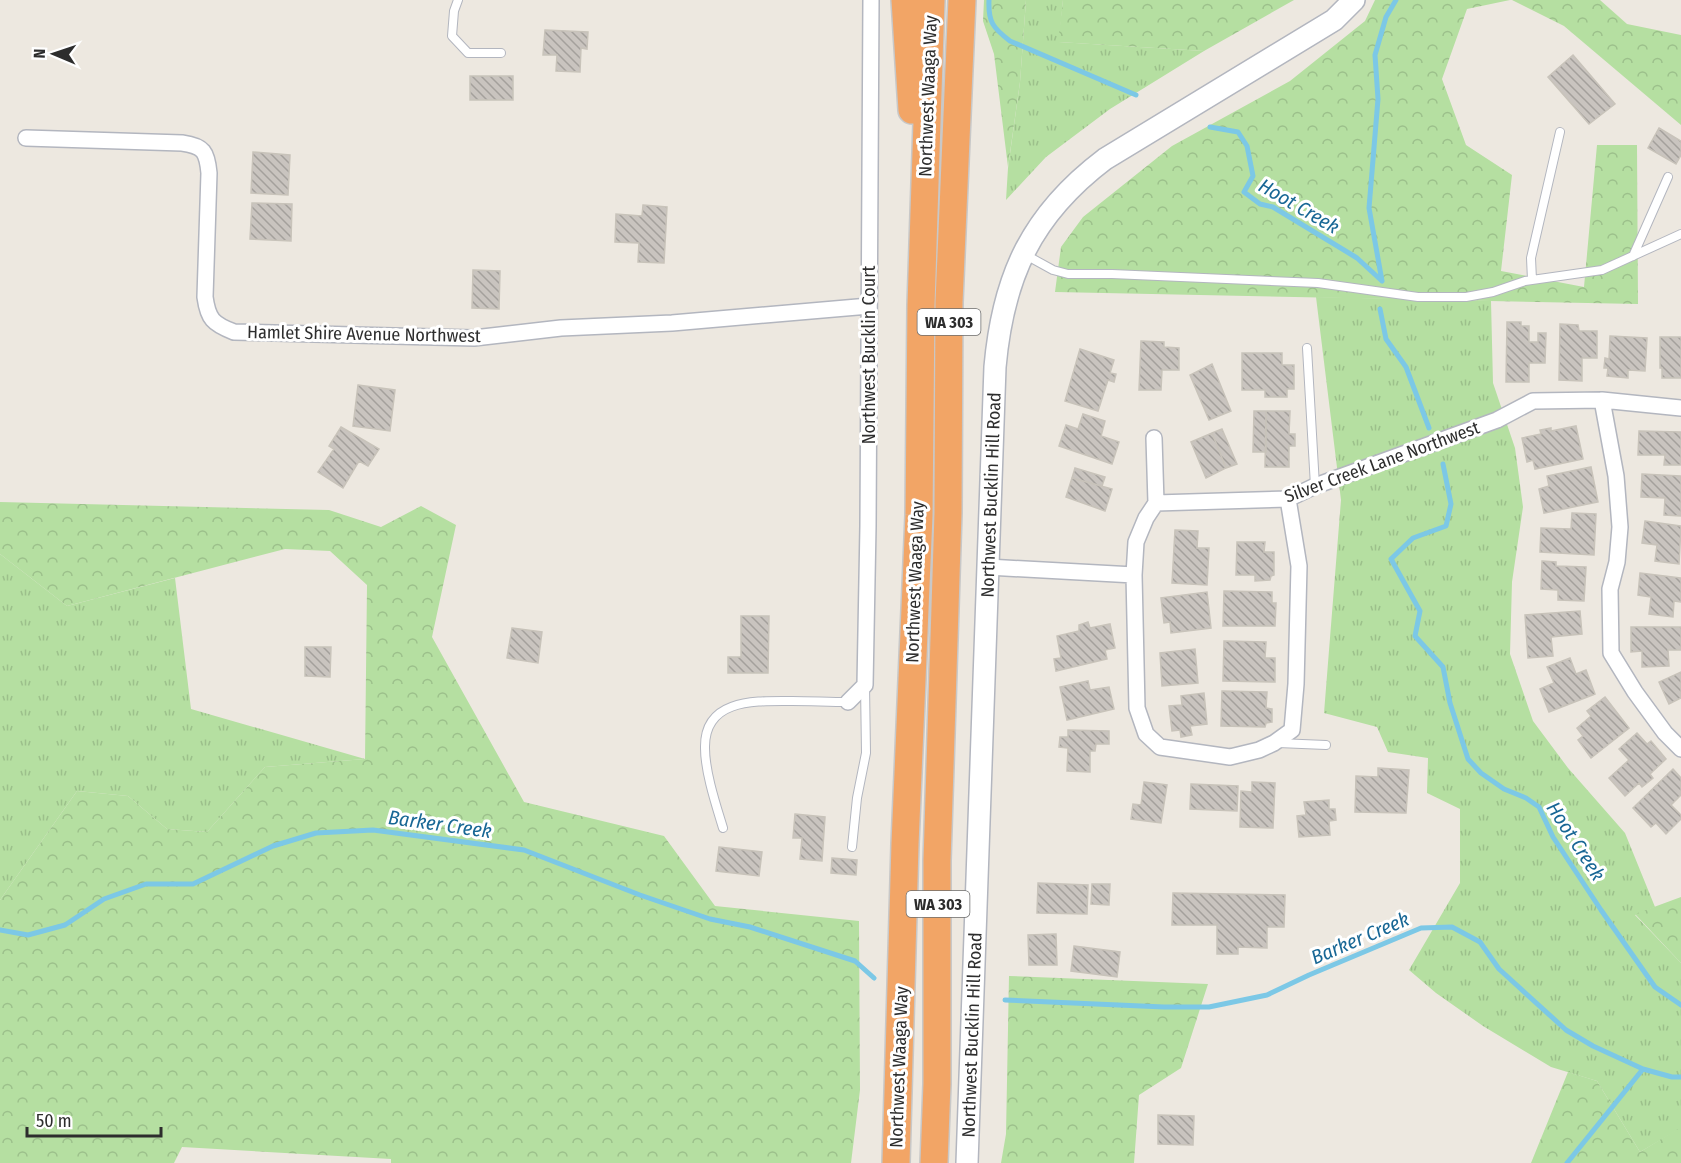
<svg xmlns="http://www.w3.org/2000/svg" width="1681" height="1163" viewBox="0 0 1681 1163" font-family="'Fira Sans Condensed',sans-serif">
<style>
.grass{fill:url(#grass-tufts)}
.forest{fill:url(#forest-crowns)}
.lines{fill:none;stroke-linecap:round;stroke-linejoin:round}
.stream{stroke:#7cc8e6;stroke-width:5}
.building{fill:url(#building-back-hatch);stroke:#c8c3ba;stroke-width:1.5}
.lane-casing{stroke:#b3b6bf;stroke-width:10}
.street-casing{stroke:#b3b6bf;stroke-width:18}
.secondary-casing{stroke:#b3b6bf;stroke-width:24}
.highway-casing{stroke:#c8c8c8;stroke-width:30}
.lane{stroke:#fff;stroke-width:8}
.street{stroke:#fff;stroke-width:15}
.secondary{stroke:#fff;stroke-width:21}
.highway{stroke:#f2a566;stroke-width:27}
.labels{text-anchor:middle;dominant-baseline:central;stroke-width:6;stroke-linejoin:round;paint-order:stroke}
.shield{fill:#fff;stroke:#6c6c6c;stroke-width:1.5}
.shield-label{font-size:16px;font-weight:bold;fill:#2d2d2d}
.street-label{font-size:18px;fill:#2d2d2d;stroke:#fff}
.water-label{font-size:20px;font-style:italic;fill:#186795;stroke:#fff}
</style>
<defs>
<pattern id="grass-tufts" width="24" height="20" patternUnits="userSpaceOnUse" patternTransform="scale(1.5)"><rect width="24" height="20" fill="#b5dfa1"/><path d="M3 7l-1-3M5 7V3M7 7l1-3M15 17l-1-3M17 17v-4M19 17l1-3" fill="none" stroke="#9cc08b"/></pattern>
<pattern id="forest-crowns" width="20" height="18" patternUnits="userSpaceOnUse" patternTransform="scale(1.5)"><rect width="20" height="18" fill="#b5dfa1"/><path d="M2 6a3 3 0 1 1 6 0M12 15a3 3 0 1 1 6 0" fill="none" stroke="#9cc08b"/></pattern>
<pattern id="building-back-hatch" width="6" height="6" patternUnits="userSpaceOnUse" patternTransform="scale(1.5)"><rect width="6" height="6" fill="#c9c4bf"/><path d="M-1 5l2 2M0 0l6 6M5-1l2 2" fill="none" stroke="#a4a09c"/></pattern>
</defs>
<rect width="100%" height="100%" fill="#ede8e0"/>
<path class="grass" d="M1026,0h37l-4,42 145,9 -94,58 -64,48 -40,43 2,-32 12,-86z
M1316,297l175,4 2,82 22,65 8,59 -11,75 -2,72 23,67 35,47 57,65 30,74 -20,8 46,48v165l-41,24 -43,-71 -46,-14 -68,-41 -47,-33 -27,-23 51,-87v-74l-33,-16 1,-35 -40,-6 -11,-25 -53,-14 17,-213z
M0,554l67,52 108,-28 16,131 174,50 -100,8 -58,65 -40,-3 -39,-33 -51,-5 -77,109z"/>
<path class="forest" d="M984,0h42l-6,82 -12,85 -14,-113 -11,-33z
M1063,0h231l-90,51 -146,-9z
M1375,0h135l-43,9 -25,70 24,66 46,30 -11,96 83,16 13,-142h40l1,159 -583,-12 6,-45 22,-30 89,-71 118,-65 75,-60z
M1512,0h88l27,24 54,11v90l-117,-99z
M0,502l329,8 52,17 40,-21 35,19 -24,112 92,165 140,34 51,70 144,15 1,169 -9,73h-460v-4l-209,-12 -8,16h-174v-263l77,-109 51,5 39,33 40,3 58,-65 100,-8 2,-174 -37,-34 -45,-2 -218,57 -67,-52z
M1681,897v66l-46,-49z
M1009,976l199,8 -27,84 -42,27 -5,68h-133l5,-29z
M1568,1072l29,9 43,71 41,-25v36h-150z"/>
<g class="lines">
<path class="stream" d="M989,0c-1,22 4,28 21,41l126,54
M1210,127l28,5 9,14 6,30 -9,16 16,12 13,3 84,51 25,23
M1382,281l-13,-73 9,-109 -3,-44 11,-38 10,-17
M1380,309l6,30 20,28 23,61
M1443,464l8,40 -5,22 -33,12 -22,21 29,52 -5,25 28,31 7,36 18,56 13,14 23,16 22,9 13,9 14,30 48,73 54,77 26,18
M0,930l28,5 37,-10 39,-26 42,-15h47l80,-38 43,-13 57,-3 151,20 116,45 70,24 40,8 105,34 19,17
M1005,1000l159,7h45l58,-12 42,-20 112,-47 31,-1 28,15 19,27 67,61 27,16 50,23 29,8h9
M1567,1163l76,-94"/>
</g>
<path class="building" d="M545,30l43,2 -1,17 -6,-1 -1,24 -24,-1 1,-16h-14z
M1573,55l42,49 -26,20 -41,-47z
M470,76h43v24h-43z
M1659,128l22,13v14l-5,9 -28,-16z
M253,152l37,3 -2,40 -37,-2z
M252,203l40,1 -1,37 -41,-2z
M643,205l24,2 -3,56 -26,-1 1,-19 -24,-1 1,-28 26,2z
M473,270l27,1 -1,38 -27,-1z
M1507,322h14v4h8v16h9v-9h8l-1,30h-16v19h-23z
M1560,324l18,1 1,6h18v27h-15v23l-23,-1z
M1610,336l37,2 -2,33 -17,-1v8l-21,-2 1,-8h-4l1,-10 4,1z
M1660,337h21v41h-19v-10h-2z
M1141,341l23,1v5l15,1v22h-17l-1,20h-22z
M1080,349l34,11 -4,13 6,1 -2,8 -6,-2 -10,31 -33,-10z
M1242,353h40v12h12v24h-7v8h-22v-7h-23z
M1212,364l19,47 -22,9 -19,-45z
M358,385l37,5 -5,41 -37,-5z
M1254,411h12v41h-13z
M1266,411h24l-1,23h6v12h-6v21h-24z
M1083,414l22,7 -4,15 18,6 -7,22 -53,-18 7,-21 12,4z
M1576,426l7,33 -48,10 -2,-9 -6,2 -5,-24 19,-4 -1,-4 11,-2v3z
M341,427l38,22 -11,17 -9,-5 -16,27 -25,-16 16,-23 -5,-3z
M1222,429l15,35 -11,4 -14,-35z
M1639,431l42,1v33h-17l1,-10h-27z
M1212,433l14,35 -20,10 -15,-36z
M1591,467l7,35 -54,11 -5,-24 10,-3 -2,-10z
M1075,468l30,9 -3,9 -30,-8z
M1642,474l39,2v40l-17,-1 1,-17 -24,-1z
M1072,478l40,11 -7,22 -39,-14z
M1572,513l24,1 -2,41 -54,-3 1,-24 30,1z
M1645,521l36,5 -2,38 -24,-3 2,-16 -15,-2z
M1175,530l23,1 -1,17h12l-2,37 -35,-2z
M1237,542h28l-1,10h10v23l-3,1 -1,4 -15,1v-6h-19z
M1542,561l14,1v4l30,1 -2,34 -26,-1v-10l-17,-1z
M1640,573l41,5v24l-7,-1 -1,16 -24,-3 2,-17 -13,-2z
M1224,591l48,1v11h4l-1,23h-52z
M1207,592l4,36 -40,5 -1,-11 -6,1 -3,-25z
M1580,611l2,23 -31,3 2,19 -25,2 -3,-43z
M741,616h28l-1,57h-40v-16h13z
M1088,622l2,6 20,-4 5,24 -10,2 2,9 -51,12 -2,-12 7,-1 -4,-22 22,-5v-6z
M1631,627h50v23h-13l1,16 -27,1v-16l-11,1z
M512,628l30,4 -4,31 -31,-5z
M1224,641l42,1 -1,16h10v24l-52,-1z
M305,647h26l-1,30 -25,-1z
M1195,649l3,34 -36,3 -2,-33z
M1570,658l6,16 10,-4 9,24 -46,18 -9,-23 14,-6 -7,-16z
M1681,672v26l-12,6 -10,-22z
M1088,681l2,9 19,-3 5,22 -47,11 -7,-33z
M1222,691l45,1 -1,16 6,1v13l-6,1 -1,4 -44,-1z
M1204,693l3,31 -17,2 2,9 -11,2 -1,-7 -8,1 -3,-25 13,-1 -1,-9z
M1605,697l24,31 -38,30 -13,-18 5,-4 -6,-8 14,-12 -4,-5z
M1068,730l41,1v13h-13l-1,7h-5v21l-23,-1 1,-23 -9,-1 1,-10h8z
M1637,733l10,11 4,-3 15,18 -16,15 3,4 -11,9 -3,-4 -14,13 -16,-18 20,-18 -10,-11z
M1378,768l31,2 -3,43 -51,-1 1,-36 22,1z
M1673,769l8,9v17l-10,10 10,10v4l-15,15 -10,-11 -5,4 -18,-19z
M1144,782l23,3 -6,38 -30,-4 2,-15 8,1z
M1252,782l23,1 -2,45 -33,-1 1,-36 11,1z
M1191,784l47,2 -1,25 -47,-2z
M1329,800v9h6l1,11 -7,1 1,14 -31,2 -2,-21 9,-1 -2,-13z
M795,814l30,3 -3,44 -22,-2 2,-21h-9z
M719,847l43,5 -3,24 -43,-5z
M832,858l25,2 -1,15 -25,-2z
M1038,883l50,2 -1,29 -50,-1z
M1092,884h18l-1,21 -18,-1z
M1173,893l112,2 -1,32h-17v21l-29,-1v7h-21v-29h-45z
M1056,934l1,31h-28l-1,-30z
M1074,946l46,6 -3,25 -46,-6z
M1158,1115l36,1 -1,29 -35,-1z"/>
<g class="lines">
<g class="lane-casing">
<path id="lane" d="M458,0l-4,11 -2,25 16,17h33
M1024,254l29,16 15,4h44l206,9 100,14h48l27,-5 32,-11 77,-11 79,-36
M1633,256l35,-79
M1532,280l-1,-22 29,-126
M1307,348l8,138
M1278,743l48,2
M723,828c-7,-23 -18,-56 -18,-80 -1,-50 51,-47 87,-47 19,0 37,1 56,1
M852,847l5,-49 9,-45 -1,-68"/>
</g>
<g class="street-casing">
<path id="street" d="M26,138l156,5c22,3 25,9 27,30l-4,124c3,22 8,27 29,35l240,6 87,-10 111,-5 197,-17
M1602,400l14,76 4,51 -3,35 -7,27 1,64 24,39 30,41 16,16
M1154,438l2,65
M1288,499l11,67 -3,118 -4,46 -18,13 -15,7 -29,7 -70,-10 -14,-13 -9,-26 -3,-133 2,-33 10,-24 10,-15 132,-4 27,-13 182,-66 36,-19 69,-1 79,8
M988,567l146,8
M848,702l17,-17 3,-159 3,-526"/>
</g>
<g class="secondary-casing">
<path id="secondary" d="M967,1163l28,-796c8,-90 36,-152 110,-208l229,-139 20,-20"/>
</g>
<g class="highway-casing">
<path id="highway" d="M905,0l7,110
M896,1163l9,-319 14,-329 2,-210 10,-305
M934,1163l3,-79v-223l11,-348 1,-211 13,-302"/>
</g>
<use href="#lane" class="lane"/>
<use href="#street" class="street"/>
<use href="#secondary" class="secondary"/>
<use href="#highway" class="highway"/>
</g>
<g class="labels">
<g class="shield">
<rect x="917.5" y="309" width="63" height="26" rx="4.5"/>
<rect x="906.5" y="891" width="63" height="26" rx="4.5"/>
</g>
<g class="shield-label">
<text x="949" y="322">WA 303</text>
<text x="938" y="904">WA 303</text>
</g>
<g class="street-label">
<text transform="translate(928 96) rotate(-88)">Northwest Waaga Way</text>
<text transform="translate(364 334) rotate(1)">Hamlet Shire Avenue Northwest</text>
<text transform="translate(869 355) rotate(-90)">Northwest Bucklin Court</text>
<text transform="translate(1382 462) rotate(-20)">Silver Creek Lane Northwest</text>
<text transform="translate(991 495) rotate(-88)">Northwest Bucklin Hill Road</text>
<text transform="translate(915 582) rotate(-88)">Northwest Waaga Way</text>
<text transform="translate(972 1035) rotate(-88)">Northwest Bucklin Hill Road</text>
<text transform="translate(899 1067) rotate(-88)">Northwest Waaga Way</text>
</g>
<g class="water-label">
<text transform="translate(1299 206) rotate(30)">Hoot Creek</text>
<text transform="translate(440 824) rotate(8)">Barker Creek</text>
<text transform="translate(1576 841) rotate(57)">Hoot Creek</text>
<text transform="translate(1360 938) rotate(-23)">Barker Creek</text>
</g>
</g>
<g transform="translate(54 54) rotate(272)" stroke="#ffffff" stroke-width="4.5" paint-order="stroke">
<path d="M0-4.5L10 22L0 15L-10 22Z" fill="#2d2d2d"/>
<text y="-9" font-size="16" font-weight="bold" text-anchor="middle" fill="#2d2d2d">N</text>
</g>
<path d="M27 1127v9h134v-9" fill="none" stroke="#2d2d2d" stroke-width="3"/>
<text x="36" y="1127" font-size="18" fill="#2d2d2d" stroke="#ffffff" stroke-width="4.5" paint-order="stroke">50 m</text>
</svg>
